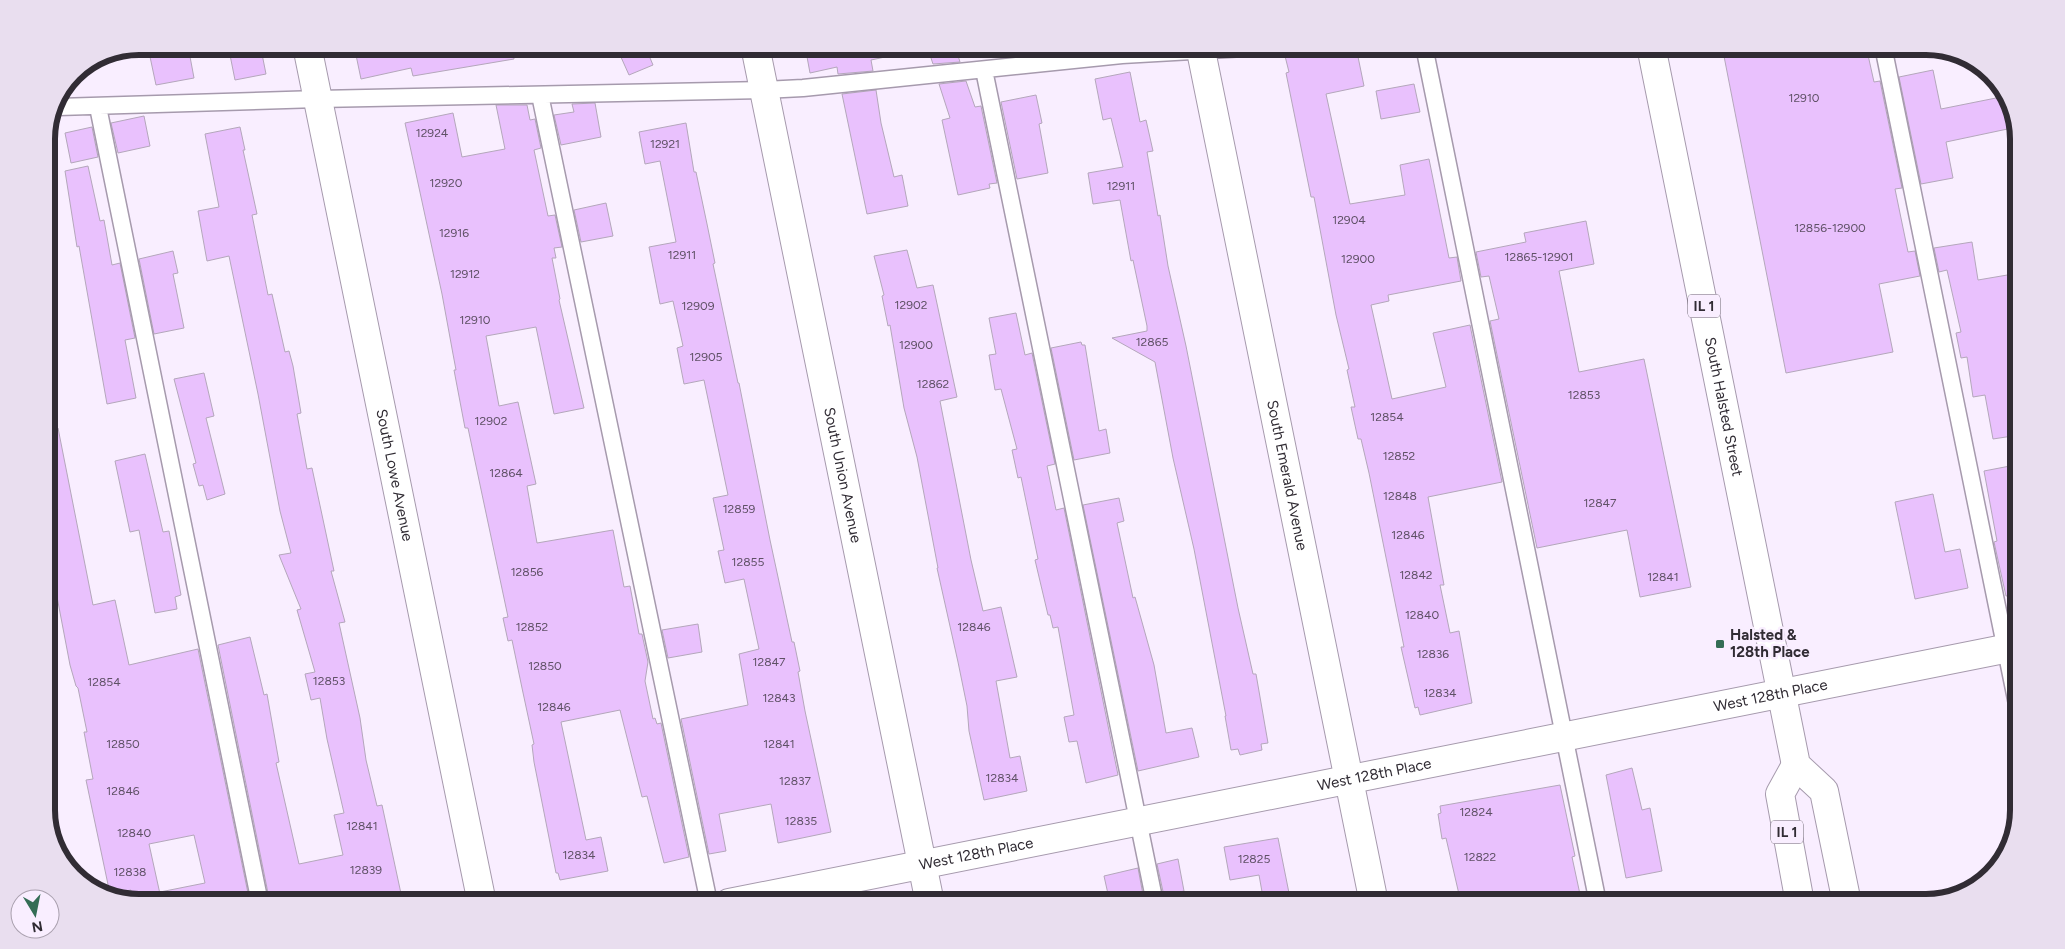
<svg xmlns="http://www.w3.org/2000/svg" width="2065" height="949" viewBox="0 0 2065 949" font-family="Figtree,sans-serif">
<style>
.building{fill:#e9c1fd;stroke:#b4a7bb;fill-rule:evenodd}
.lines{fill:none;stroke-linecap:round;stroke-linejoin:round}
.lane-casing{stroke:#a69aad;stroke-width:19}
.street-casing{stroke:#a69aad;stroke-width:30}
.primary-casing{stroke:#a69aad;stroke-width:30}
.lane{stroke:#fff;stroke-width:16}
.street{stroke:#fff;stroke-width:28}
.primary{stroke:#fff;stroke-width:28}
.poi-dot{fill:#346d55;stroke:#f9eeff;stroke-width:2}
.labels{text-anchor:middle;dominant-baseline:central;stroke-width:5;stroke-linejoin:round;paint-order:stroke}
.number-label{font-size:12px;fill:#5f5166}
.shield{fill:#f9eeff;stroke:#6d6671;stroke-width:1}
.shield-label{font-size:14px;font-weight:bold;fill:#312c34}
.street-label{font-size:15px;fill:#312c34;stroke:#f9eeff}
.poi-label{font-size:15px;font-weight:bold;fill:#312c34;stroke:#f9eeff;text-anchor:start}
.rim{fill:none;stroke:#312c34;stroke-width:6}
</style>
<rect width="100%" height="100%" fill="#f9eeff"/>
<path class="building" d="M180,46h8l6,32 -38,7 -7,-33z
M395,46h118l1,13 -101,17 -2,-8 -50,11 -5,-24z
M616,46h29l8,19 -24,10z
M805,46h79l1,11 -14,3 2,11 -35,3 -1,-7 -27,6z
M927,46h28l5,16 -27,2z
M1722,46h144l8,36 6,-1 22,107 -7,1 13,63 7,-1 5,25 -41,8 14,68 -107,21z
M1356,47l8,39 -38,8 24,110 55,-9 -5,-30 29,-6 20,99 8,-1 4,24 -73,14 1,6 -18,4 21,94 54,-12 -13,-54 37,-8 32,157 -74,15 16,88h-4l10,48 9,-2 13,72 -52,12 -2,-8 -3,1 -14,-61h3l-35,-174 -8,-34h-3l-7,-32h4l-8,-37 2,-1 -13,-54 -22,-118h-3l-25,-124 3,-1 -4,-16 32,-6 2,5z
M261,49l5,25 -31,6 -5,-25z
M1933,70l8,39 65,-13 11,31 -71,15 7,36 -32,6 -22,-107z
M1130,72l10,50 6,-2 7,31 -6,1 11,64 2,-1 8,51 18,80 52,262 15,66h3l12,69 -7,1 1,6 -22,5 -2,-6 -7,1 -6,-34h1l-32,-167 -21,-91 -18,-96 -43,-24 35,-7v-5l-14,-66 -2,1 -11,-61 -27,4 -5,-31 35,-6 -12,-49 -8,2 -8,-41z
M966,81l9,26 6,-1 16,77 -8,1 1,4 -32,7 -16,-75 8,-2 -11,-34z
M1414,84l6,28 -39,7 -5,-28z
M876,90l5,33 13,54 8,-2 6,31 -41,8 -25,-120z
M1036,95l6,28 -3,1 9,49 -31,6 -16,-77z
M595,103l6,34 -40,8 -7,-30 20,-3 -2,-8z
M496,105h31l3,15 5,-1 6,29 -7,2 14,66 7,-1 7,32 -8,1 2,10h-4l8,41 -1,1 25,108 -30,6 -18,-87 -50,9 13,70 19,-4 18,82 -9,2 10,57 76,-13 11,57 6,-1 9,48h3l6,28 -3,19 8,38 2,-1 2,6 4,-1 28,134 -25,6 -17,-67 -5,1 -22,-87 -59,12 25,118 15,-3 7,34 -48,9 -2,-7h-2l-22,-111 -2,-17 2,-1 -12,-56 -10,-48 -4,1 -5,-23 5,-1 -40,-189h-3l-11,-58h2l-3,-16 -11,-60 -37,-171 48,-10 9,44 43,-8z
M144,116l6,30 -32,7 -7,-30z
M686,123l8,49h2l11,52 8,39 -2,1 25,119h1l31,157 22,102h2l6,29 -2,1 7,39 26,121 -53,11 -7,-39 -52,10 7,37 -17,3 -28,-135 67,-14 -9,-51 20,-5 -15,-70 -19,4 -7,-32 6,-1 -11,-52 15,-3 -24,-115 -20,4 -7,-36 6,-2 -10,-45 -13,3 -11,-57 27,-5 -16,-81 -15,3 -6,-32z
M92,127l6,30 -27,6 -6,-30z
M240,127l5,23h-2l14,64 -5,1 16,80 4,-1 13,58 4,-1 4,15 8,47 -4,1 10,55 5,-1 22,103h-3l14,51 -6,1 21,95 6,42 11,46 5,-1 21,98h-133l-52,-258 32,-8 14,58 3,-1 12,68 -3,1 23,101 44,-9 -9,-40 10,-2 -17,-74 -7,-41 -9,2 -6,-26 10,-2 -18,-62 4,-1 -22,-54 12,-2 -11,-42 -22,-117 -29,-138 -22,5 -9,-50 21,-4 -14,-73z
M88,166l12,55 4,-1 8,45 8,-2 15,75 -10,2 11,58 -29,6 -28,-158 -2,1 -12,-76z
M606,203l7,33 -32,6 -7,-32z
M1586,221l8,43 -35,7 20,101 65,-13 47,228 -51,10 -13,-67 -90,18 -47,-227 9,-2 -10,-43 -8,1 -5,-25 50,-10 -2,-9z
M1972,242l6,38 41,-7v118h-6l6,44 -26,4 -8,-44 -12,2 -6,-40 -6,1 -5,-25 5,-1 -14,-62 -8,2 -5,-24z
M907,250l10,38 16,-3 24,112 -17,4 31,159 12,51 18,-4 16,70 -21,4 14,77 10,-2 7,35 -43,9 -15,-69 -2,-25 -9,-44 -21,-94h1l-21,-111 -13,-49 -14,-83 -2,1 -6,-30 2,-1 -10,-39z
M173,251l5,22 -5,1 11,54 -30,6 -15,-75z
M1016,313l9,42 7,-2 23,111 -8,2 9,44 8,-2 54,267 -32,8 -9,-42 -8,1 -5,-25 10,-2 -16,-88 -5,1 -3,-13h-2l-13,-55 3,-1 -17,-82 -3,1 -6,-28 5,-1 -16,-60 -6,1 -6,-35 7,-1 -7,-36z
M1081,342l1,3h3l14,86 7,-2 4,24 -36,7 -23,-112z
M204,373l10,43 -8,2 19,76 -18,6 -4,-15 -4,1 -6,-22 3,-1 -22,-84z
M58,428l35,177 22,-5 14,65 69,-16 52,254h-111l-6,-1 -2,-12 -21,4 -24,-114 7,-1 -9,-47h3l-9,-44 -2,-2 -6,-21 -24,-126v-110zM194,835l11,48 -45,9v2l-11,-50z
M145,454l18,78 6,-1 12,64 -6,2 2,12 -22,4 -16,-83 -9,2 -15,-71z
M2010,466l9,42v87l-13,1 -12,-54 3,-1 -13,-70z
M1933,494l12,58 15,-3 8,39 -53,11 -20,-97z
M1119,498l5,23 -7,2 16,75 2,-1 19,68 12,68 26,-5 7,29 -61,14 -55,-266z
M698,624l4,28 -34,6 -6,-28z
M1632,768l10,42 8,-2 12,63 -36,7 -20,-103z
M1560,785l15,71 -3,1 9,42 -18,4h-102l-15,-65 -4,1 -4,-25 3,-1 -1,-7z
M1278,838l13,65h-27l-5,-28 -29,5 -6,-33z
M1178,859l6,32 -20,5 -7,-32z
M1138,868l6,32 -15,3h-19l-6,-27z"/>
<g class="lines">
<g class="lane-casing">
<path id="lane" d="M1424,46l174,857
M1883,46l136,668
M984,70l171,833
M540,95l169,808
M58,107l260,-8 446,-9 39,-2 319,-33 123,-7 11,-2
M98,107l162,796"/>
</g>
<g class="street-casing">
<g id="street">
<path id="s1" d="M307,46l175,857"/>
<path id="s2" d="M755,46l175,857"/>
<path id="s3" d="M1200,46l174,857"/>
<path id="s4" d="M729,903l1290,-257"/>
</g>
</g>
<g class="primary-casing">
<g id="primary">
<path id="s5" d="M1651,46l145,719 28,26 23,112"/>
<path d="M1796,765l-16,29 20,109"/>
</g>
</g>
<use href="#lane" class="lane"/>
<use href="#street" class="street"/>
<use href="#primary" class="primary"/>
</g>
<rect class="poi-dot" x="1715" y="639" width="10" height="10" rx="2.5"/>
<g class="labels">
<g class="number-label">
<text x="1804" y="98">12910</text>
<text x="432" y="133">12924</text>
<text x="665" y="144">12921</text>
<text x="446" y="183">12920</text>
<text x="1121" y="186">12911</text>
<text x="1349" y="220">12904</text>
<text x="1830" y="228">12856-12900</text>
<text x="454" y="233">12916</text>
<text x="682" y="255">12911</text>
<text x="1539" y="257">12865-12901</text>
<text x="1358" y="259">12900</text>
<text x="465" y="274">12912</text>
<text x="911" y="305">12902</text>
<text x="698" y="306">12909</text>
<text x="475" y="320">12910</text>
<text x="1152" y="342">12865</text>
<text x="916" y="345">12900</text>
<text x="706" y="357">12905</text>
<text x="933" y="384">12862</text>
<text x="1584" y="395">12853</text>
<text x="1387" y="417">12854</text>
<text x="491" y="421">12902</text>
<text x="1399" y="456">12852</text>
<text x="506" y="473">12864</text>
<text x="1400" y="496">12848</text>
<text x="1600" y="503">12847</text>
<text x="739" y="509">12859</text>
<text x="1408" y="535">12846</text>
<text x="748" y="562">12855</text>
<text x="527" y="572">12856</text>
<text x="1416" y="575">12842</text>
<text x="1663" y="577">12841</text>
<text x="1422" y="615">12840</text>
<text x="532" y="627">12852</text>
<text x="974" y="627">12846</text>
<text x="1433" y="654">12836</text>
<text x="769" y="662">12847</text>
<text x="545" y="666">12850</text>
<text x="329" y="681">12853</text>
<text x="104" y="682">12854</text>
<text x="1440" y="693">12834</text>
<text x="779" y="698">12843</text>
<text x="554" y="707">12846</text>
<text x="123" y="744">12850</text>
<text x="779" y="744">12841</text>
<text x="1002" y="778">12834</text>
<text x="795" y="781">12837</text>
<text x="123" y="791">12846</text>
<text x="1476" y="812">12824</text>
<text x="801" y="821">12835</text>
<text x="362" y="826">12841</text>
<text x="134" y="833">12840</text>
<text x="579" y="855">12834</text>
<text x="1480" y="857">12822</text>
<text x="1254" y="859">12825</text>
<text x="366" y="870">12839</text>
<text x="130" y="872">12838</text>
</g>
<g class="shield">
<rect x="1688" y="294.5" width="32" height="23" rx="4"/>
<rect x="1771" y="820.5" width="32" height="23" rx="4"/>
</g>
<g class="shield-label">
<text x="1704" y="306">IL 1</text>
<text x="1787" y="832">IL 1</text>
</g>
<g class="street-label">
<text stroke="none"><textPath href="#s5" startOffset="368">South Halsted Street</textPath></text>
<text stroke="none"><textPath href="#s1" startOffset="438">South Lowe Avenue</textPath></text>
<text stroke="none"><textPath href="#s2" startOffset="438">South Union Avenue</textPath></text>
<text stroke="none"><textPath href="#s3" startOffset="438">South Emerald Avenue</textPath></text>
<text stroke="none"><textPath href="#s4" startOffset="1062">West 128th Place</textPath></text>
<text stroke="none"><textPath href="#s4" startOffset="658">West 128th Place</textPath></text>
<text stroke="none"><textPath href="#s4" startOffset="252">West 128th Place</textPath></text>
</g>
<g class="poi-label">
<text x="1730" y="635">Halsted &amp;<tspan x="1730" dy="17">128th Place</tspan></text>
</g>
</g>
<path d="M0 0H2065V949H0ZM139 55H1926A84 84 0 0 1 2010 139V810A84 84 0 0 1 1926 894H139A84 84 0 0 1 55 810V139A84 84 0 0 1 139 55Z" fill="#e9deef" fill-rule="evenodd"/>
<path class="rim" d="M139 55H1926A84 84 0 0 1 2010 139V810A84 84 0 0 1 1926 894H139A84 84 0 0 1 55 810V139A84 84 0 0 1 139 55Z"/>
<g transform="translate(35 914) rotate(170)"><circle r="24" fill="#f9eeff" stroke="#a9a0ae"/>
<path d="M0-4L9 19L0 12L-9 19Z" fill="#346d55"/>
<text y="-8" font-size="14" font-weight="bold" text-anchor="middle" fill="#312c34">N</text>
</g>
</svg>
